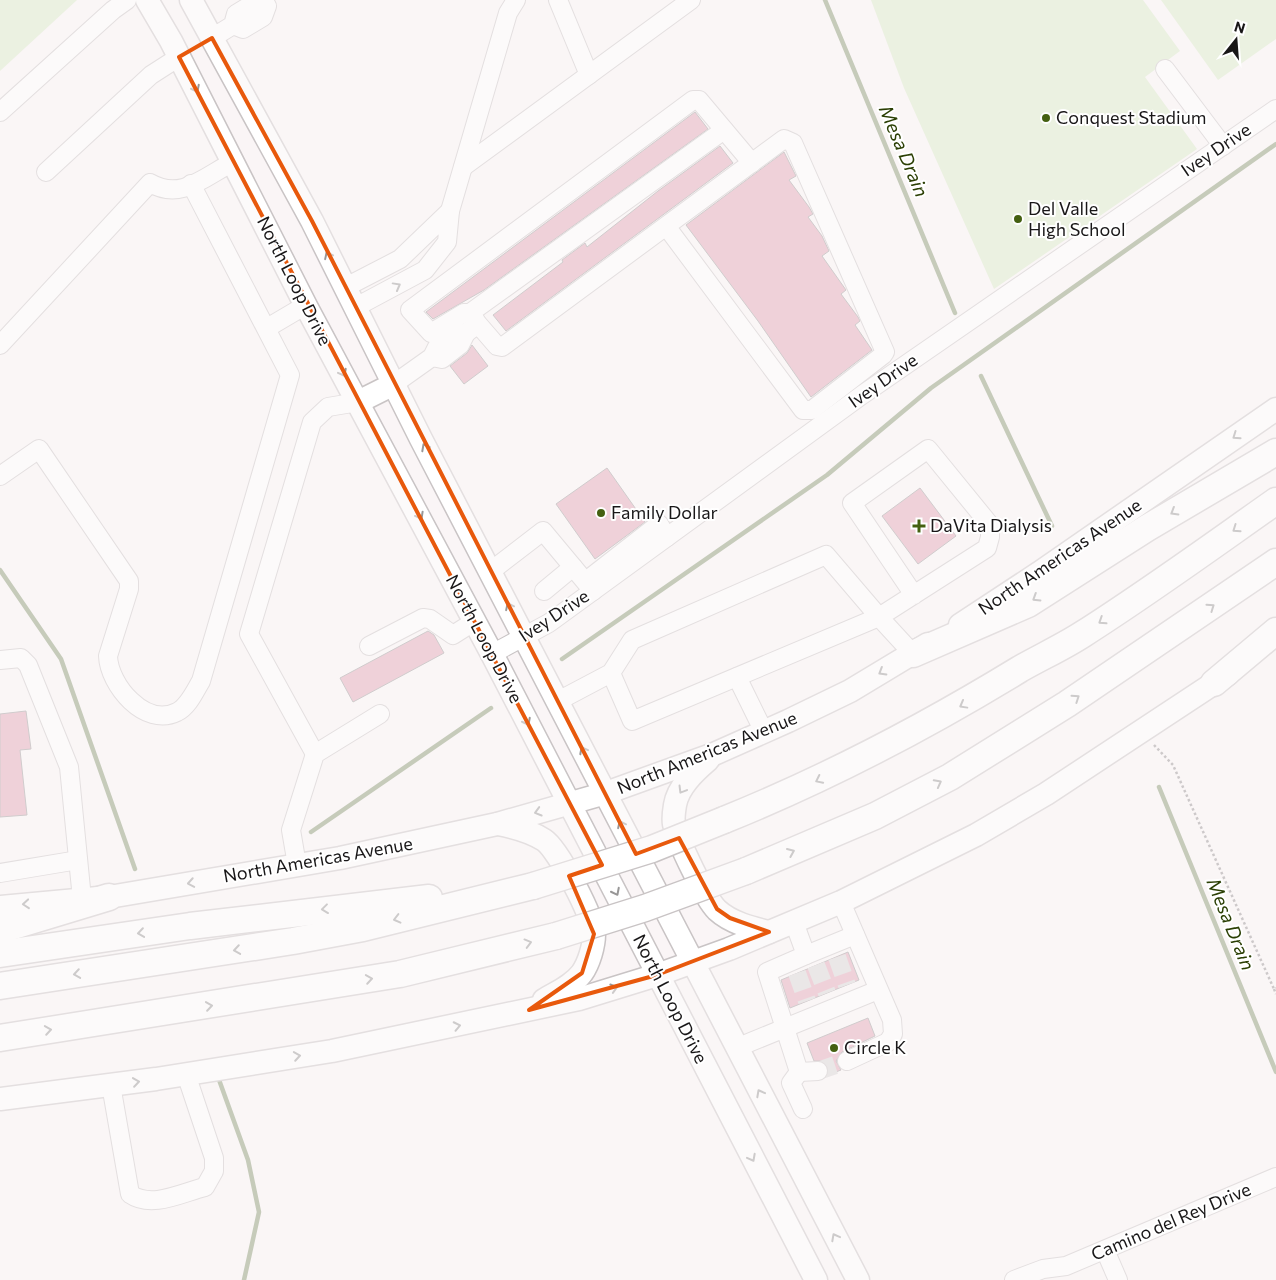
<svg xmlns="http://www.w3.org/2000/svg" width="1276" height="1280" viewBox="0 0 1276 1280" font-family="Commissioner,sans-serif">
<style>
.green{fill:#daebc8}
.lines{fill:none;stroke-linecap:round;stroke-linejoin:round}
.stream{stroke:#879772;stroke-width:4.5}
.building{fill:#e3a5b7;stroke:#9d999a}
.minor-tunnel{stroke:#d8d4d5;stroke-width:18;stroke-dasharray:18 9;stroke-linecap:butt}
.minor-casing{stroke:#c9c4c5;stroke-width:20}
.major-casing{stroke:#c9c4c5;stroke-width:25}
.highway-casing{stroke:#c9c4c5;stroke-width:29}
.path{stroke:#979394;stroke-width:2.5;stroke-dasharray:2.5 2.5;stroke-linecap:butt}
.minor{stroke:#fff;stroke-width:18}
.major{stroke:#fff;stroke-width:22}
.highway{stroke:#fff;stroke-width:26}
.highway-bridge-casing{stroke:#c9c4c5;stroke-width:29;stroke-linecap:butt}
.highway-bridge{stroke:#fff;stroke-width:26}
.oneway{stroke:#989797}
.marked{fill:none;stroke:#e8590c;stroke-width:4;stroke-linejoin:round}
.poi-dot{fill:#446011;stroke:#fff;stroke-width:2}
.labels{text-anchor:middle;stroke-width:4;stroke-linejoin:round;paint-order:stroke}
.poi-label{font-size:18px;fill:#191718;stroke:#fff;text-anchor:start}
.street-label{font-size:18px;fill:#191718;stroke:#fff}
.water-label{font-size:19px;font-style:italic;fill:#2b3f04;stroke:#fff}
</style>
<rect width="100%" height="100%" fill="#faf5f6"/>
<g class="green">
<polygon points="0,0 77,0 0,71"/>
<polygon points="871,0 1143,0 1180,51 1145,77 1197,149 994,289 904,88"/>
<polygon points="1161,0 1276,0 1276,39 1218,80"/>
</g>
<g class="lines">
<g class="stream">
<polyline points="825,0 955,313"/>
<polyline points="981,376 1052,526"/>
<polyline points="0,570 61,659 135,869"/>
<polyline points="562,659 827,475 931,388 1276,144"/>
<polyline points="1159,787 1276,1072"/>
<polyline points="311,832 491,708"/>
<polyline points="218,1077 248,1160 259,1212 244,1280"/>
</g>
</g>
<g class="building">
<polygon points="695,112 708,129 484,290 433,319 426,312"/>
<polygon points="720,146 733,163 506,331 493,315 563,262 562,260 585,243 587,247 658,191"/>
<polygon points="784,152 796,176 789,180 809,207 813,214 808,217 822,236 829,251 822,256 846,290 841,294 858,317 860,321 855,325 872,350 811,397 758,321 686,225"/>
<polygon points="472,345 488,366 464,384 450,366 467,353"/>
<polygon points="607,468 645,522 595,559 556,504"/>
<polygon points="920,488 956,536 918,564 882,516"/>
<polygon points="428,631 434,635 444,653 353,702 340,678"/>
<polygon points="26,711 31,749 20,750 27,815 0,817 0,714"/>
<polygon points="848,952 859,980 790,1008 781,980"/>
<polygon points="868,1018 875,1036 842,1052 836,1061 841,1070 828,1075 827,1066 822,1061 814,1061 807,1043"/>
</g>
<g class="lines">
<g class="minor-tunnel">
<polyline points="837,957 847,985"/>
<polyline points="816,965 827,993"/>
<polyline points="797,973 807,1001"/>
<polyline points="818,1071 847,1061"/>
</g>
<defs>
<g id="minor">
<polyline points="558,0 589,75"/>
<polyline points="212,38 233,25 236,14 254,3 267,6 263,17 243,29 233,25"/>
<polyline points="1165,69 1223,146"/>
<polyline points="0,112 113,10 127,0"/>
<polyline points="463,167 691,0"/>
<polyline points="46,172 151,75 179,57"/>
<polyline points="450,211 508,13 516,0"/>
<polyline points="344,288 400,259 450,211 447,242 425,270 354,308"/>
<polyline points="470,313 464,313 431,333 410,310 693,100 699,100 752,163"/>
<polyline points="476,321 470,313 724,130"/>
<polyline points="267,328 306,305"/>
<polyline points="466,333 478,324 497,346 502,347 784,139 793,143 885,352 883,355 812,410 803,410 666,226"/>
<path d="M0,345L150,183C181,201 204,177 233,162"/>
<polyline points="394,384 432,357 437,347 454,335 466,333 460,345 442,359 432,357"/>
<path d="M0,476L39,449L129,581V589L108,656C109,685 145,728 177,712C188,707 195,691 201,681L290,375L191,184"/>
<polyline points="491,571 543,531 593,591"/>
<polyline points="586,581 659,524 667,537"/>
<polyline points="544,591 573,567"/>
<polyline points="369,646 423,618 430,619 453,635 475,621"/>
<polyline points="492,654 549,623 862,395 1276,109"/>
<polyline points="913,654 879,617 987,548 990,537 990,525 928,449 852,503 914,595"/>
<polyline points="0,660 21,658 28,665 69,767 82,899"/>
<polyline points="737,677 764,732"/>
<polyline points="558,701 611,673 632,721 879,617 826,555 632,640 611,673"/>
<polyline points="315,754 249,634 312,422 328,407 358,402"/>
<polyline points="297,865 291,830 315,754 380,714"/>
<polyline points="0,873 78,860"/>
<polyline points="841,902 892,1020 893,1034 888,1042 847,1061"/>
<polyline points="794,922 806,955 767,972 799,1072"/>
<polyline points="806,955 855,935"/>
<polyline points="736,1048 878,990"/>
<polyline points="799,1072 791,1083 803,1109"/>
<polyline points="799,1072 818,1071"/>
<path d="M111,1085L130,1194C152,1209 181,1193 205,1187L214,1171V1158L186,1074"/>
<polyline points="1105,1250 1118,1280"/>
<polyline points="1014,1280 1043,1269 1066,1266 1276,1177"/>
</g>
<g id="major">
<polyline points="147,0 171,41 307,308 492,654 816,1280"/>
<polyline points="191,0 312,221 421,439 858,1280"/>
<polyline points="358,402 394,384"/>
<polyline points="960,625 1039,573 1276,409"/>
<path d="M708,760C694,772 678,787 675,805C674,811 673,819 674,824C678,842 705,898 717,910C731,923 752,928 769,932"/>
<path d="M498,824C514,827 530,831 544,840C558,849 594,918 594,934C594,946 589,963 582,973C572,986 557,992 544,1000"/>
<polyline points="0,907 109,897 340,858 497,824 606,793 714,754 788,721 850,691 928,644"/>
<polyline points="0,1099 156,1079 332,1051 579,999 657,975 729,949 841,902 976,835 1046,794 1228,674"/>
</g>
<g id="highway">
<polyline points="913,654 1028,604 1147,528 1276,452"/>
<polyline points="1214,683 1276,631"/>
<path d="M724,820C828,778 925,727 1020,669C1041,657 1063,647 1083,634C1149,592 1212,546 1276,501"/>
<polyline points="746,871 875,816 950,777 1067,704 1276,562"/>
<polyline points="0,930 109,897"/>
<polyline points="0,954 190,926 429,898"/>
<polyline points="0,986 293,941 363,928 533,886"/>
<polyline points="0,1038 400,974 556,936"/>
</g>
</defs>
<use href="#minor" class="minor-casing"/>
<use href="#major" class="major-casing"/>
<use href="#highway" class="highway-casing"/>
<g class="path">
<polyline points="1154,745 1173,765 1274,989 1276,988"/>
<polyline points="1274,989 1276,994"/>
</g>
<use href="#minor" class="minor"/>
<use href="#major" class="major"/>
<use href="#highway" class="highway"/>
<defs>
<g id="highway-bridge">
<polyline points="533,886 652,849 724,820"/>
<polyline points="556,936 645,908 746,871"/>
</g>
</defs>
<use href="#highway-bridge" class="highway-bridge-casing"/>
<use href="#highway-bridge" class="highway-bridge"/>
</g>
<defs><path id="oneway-chevron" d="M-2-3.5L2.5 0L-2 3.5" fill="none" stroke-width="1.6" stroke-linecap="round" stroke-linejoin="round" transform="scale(1.25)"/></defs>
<g class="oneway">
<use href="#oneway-chevron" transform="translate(196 89) rotate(63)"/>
<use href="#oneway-chevron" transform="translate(328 255) rotate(-116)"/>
<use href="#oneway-chevron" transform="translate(397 286) rotate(-29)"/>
<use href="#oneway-chevron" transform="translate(343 373) rotate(62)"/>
<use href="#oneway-chevron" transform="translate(1236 436) rotate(145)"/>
<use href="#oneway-chevron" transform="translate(425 447) rotate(-118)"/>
<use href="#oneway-chevron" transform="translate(1174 512) rotate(149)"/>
<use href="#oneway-chevron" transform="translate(420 516) rotate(61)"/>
<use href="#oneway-chevron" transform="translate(1236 529) rotate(145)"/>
<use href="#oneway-chevron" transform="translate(1036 598) rotate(148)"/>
<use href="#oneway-chevron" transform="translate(509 606) rotate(-116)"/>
<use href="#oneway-chevron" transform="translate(1211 607) rotate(-35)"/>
<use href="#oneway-chevron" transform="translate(1102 621) rotate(147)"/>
<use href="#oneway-chevron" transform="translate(882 672) rotate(149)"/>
<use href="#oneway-chevron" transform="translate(1076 698) rotate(-34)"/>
<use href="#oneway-chevron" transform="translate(963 705) rotate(151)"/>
<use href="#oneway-chevron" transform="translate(527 722) rotate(63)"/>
<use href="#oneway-chevron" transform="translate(583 750) rotate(-118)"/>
<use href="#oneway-chevron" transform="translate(819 780) rotate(154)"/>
<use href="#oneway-chevron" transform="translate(938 783) rotate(-28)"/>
<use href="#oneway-chevron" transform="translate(682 790) rotate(121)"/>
<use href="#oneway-chevron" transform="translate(538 812) rotate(164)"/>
<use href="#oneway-chevron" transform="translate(621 824) rotate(-116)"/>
<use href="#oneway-chevron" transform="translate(791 852) rotate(-23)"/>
<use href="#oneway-chevron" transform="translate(191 883) rotate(170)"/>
<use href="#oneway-chevron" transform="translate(616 892) rotate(63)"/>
<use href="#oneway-chevron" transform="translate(26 904) rotate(175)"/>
<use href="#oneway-chevron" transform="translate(325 909) rotate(173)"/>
<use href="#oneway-chevron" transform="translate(397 919) rotate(166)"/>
<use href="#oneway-chevron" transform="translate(141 933) rotate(172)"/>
<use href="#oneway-chevron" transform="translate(528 943) rotate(-15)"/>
<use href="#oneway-chevron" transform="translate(237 950) rotate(171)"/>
<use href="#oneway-chevron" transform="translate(77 974) rotate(171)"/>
<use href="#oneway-chevron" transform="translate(369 979) rotate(-9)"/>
<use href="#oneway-chevron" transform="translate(614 988) rotate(-17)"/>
<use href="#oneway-chevron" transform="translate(209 1006) rotate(-8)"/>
<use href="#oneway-chevron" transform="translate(457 1026) rotate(-12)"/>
<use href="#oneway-chevron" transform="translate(48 1030) rotate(-9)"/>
<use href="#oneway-chevron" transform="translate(297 1056) rotate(-9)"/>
<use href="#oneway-chevron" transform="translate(136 1082) rotate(-8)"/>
<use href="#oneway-chevron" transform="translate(760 1093) rotate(-118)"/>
<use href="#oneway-chevron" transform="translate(752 1158) rotate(62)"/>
<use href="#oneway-chevron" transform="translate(835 1237) rotate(-118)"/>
</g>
<path d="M0 0H1276V1280H0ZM212,38L312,221L636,854L679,838L717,909L730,918L769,932L657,975L529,1010L582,973L594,934L569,876L602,865L179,57Z" fill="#faf5f6" fill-opacity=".55" fill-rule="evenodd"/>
<path class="marked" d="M212,38L312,221L636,854L679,838L717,909L730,918L769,932L657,975L529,1010L582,973L594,934L569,876L602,865L179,57Z"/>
<g class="poi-dot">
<circle cx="1046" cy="118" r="5"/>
<circle cx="1018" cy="219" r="5"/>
<circle cx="601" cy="513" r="5"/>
<path d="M916.5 518.5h5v5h5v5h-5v5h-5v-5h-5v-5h5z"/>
<circle cx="834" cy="1048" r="5"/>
</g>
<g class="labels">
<g class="poi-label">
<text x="1056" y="124">Conquest Stadium</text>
<text x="1028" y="215">Del Valle<tspan x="1028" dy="21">High School</tspan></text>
<text x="611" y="519">Family Dollar</text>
<text x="930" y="532">DaVita Dialysis</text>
<text x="844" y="1054">Circle K</text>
</g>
<g class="street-label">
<text transform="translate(1216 150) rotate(-34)" y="6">Ivey Drive</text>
<text transform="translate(294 281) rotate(63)" y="6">North Loop Drive</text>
<text transform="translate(883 381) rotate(-35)" y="6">Ivey Drive</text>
<text transform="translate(1060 557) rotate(-34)" y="6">North Americas Avenue</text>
<text transform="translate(554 616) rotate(-33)" y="6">Ivey Drive</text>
<text transform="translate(484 639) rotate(62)" y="6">North Loop Drive</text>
<text transform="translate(707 753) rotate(-22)" y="6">North Americas Avenue</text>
<text transform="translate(318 860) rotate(-10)" y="6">North Americas Avenue</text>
<text transform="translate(670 999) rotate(63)" y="6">North Loop Drive</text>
<text transform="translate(1171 1222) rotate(-23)" y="6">Camino del Rey Drive</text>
</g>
<g class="water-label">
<text transform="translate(904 151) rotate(67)" y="7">Mesa Drain</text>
<text transform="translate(1231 924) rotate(68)" y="7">Mesa Drain</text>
</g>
</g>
<g transform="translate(1236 40) rotate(17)" stroke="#ffffff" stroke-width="4" paint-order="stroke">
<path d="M0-4L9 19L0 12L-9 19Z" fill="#191718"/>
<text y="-8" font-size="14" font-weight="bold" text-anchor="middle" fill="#191718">N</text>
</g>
</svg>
